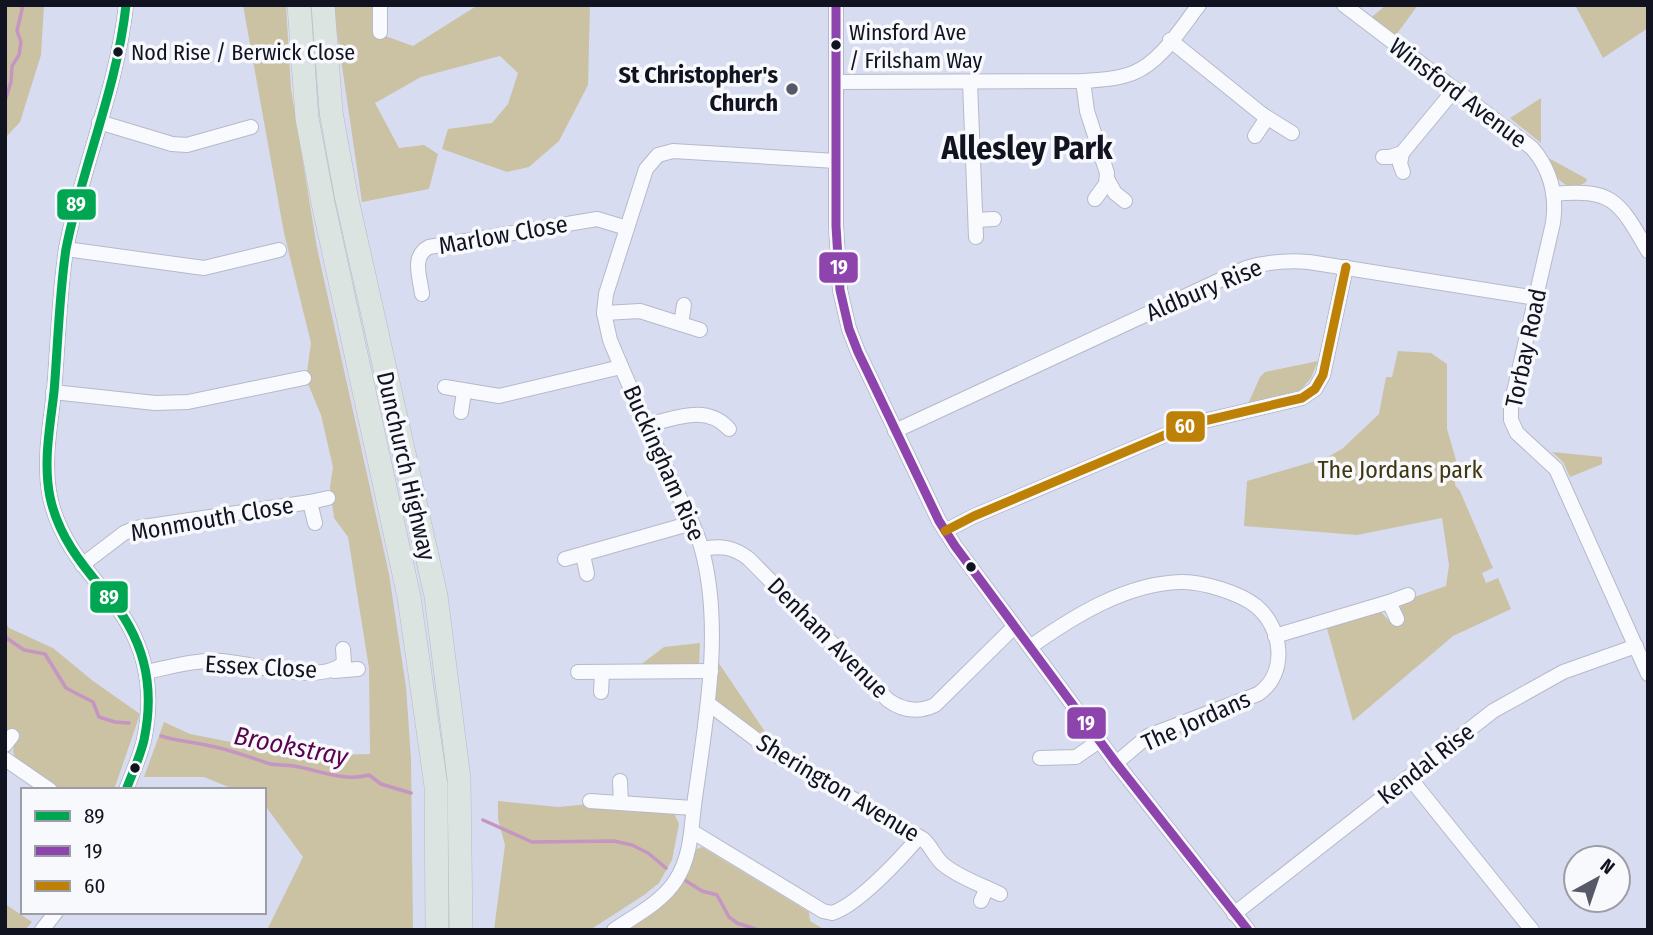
<svg xmlns="http://www.w3.org/2000/svg" width="1653" height="935" viewBox="0 0 1653 935" font-family="'Fira Sans Condensed',sans-serif">
<style>
.green{fill:#cac2a3}
.lines{fill:none;stroke-linecap:round;stroke-linejoin:round}
.stream{stroke:#c596c2;stroke-width:3.5}
.minor-casing{stroke:#b6b9c9;stroke-width:16}
.trunk-casing{stroke:#b8bac4;stroke-width:24}
.minor{stroke:#f9fafd;stroke-width:14}
.trunk{stroke:#dce4e2;stroke-width:23}
.bus-1-casing{stroke:#f8f9fd;stroke-width:14}
.bus-2-casing{stroke:#f8f9fd;stroke-width:14}
.bus-3-casing{stroke:#f8f9fd;stroke-width:14}
.bus-1{stroke:#00a651;stroke-width:9}
.bus-2{stroke:#8e44ad;stroke-width:9}
.bus-3{stroke:#be8108;stroke-width:9}
.bus-dot{fill:#111320;stroke:#f8f9fd;stroke-width:2.5}
.poi-dot{fill:#575969;stroke:#f8f9fd;stroke-width:2.5}
.labels{text-anchor:middle;stroke-width:7;stroke-linejoin:round;paint-order:stroke}
.bus-label{font-size:22px;fill:#111320;stroke:#f8f9fd;text-anchor:start}
.poi-label{font-size:24px;font-weight:bold;fill:#111320;stroke:#f8f9fd;text-anchor:end}
.street-label{font-size:24px;fill:#111320;stroke:#f8f9fd}
.park-label{font-size:24px;fill:#403610;stroke:#f8f9fd}
.water-label{font-size:26px;font-style:italic;fill:#5a024f;stroke:#f8f9fd}
.district-label{font-size:32px;font-weight:bold;fill:#111320;stroke:#f8f9fd}
.line-badge{stroke:#f8f9fd;stroke-width:2.5}
.badge-label{font-size:19px;text-anchor:middle;font-weight:bold;fill:#fff}
</style>
<rect width="100%" height="100%" fill="#d8dcf0"/>
<g class="green">
<polygon points="5,5 44,5 41,55 20,122 5,138"/>
<polygon points="243,5 286,5 291,89 317,248 389,574 406,687 411,759 413,930 267,930 303,857 264,804 264,790 236,790 204,777 144,777 164,722 190,734 302,756 370,754 369,668 348,537 334,518 330,487 333,467 321,415 306,379 311,343 284,233"/>
<polygon points="335,5 375,5 385,36 413,46 478,5 590,5 588,85 559,141 529,167 507,172 442,149 448,129 492,123 508,104 518,73 500,56 421,77 375,103 399,148 424,145 438,154 429,189 362,202 335,19"/>
<polygon points="1386,5 1418,5 1396,35 1372,17"/>
<polygon points="1575,5 1648,5 1648,28 1603,58"/>
<polygon points="1541,98 1541,97 1541,143 1510,118"/>
<path d="M1543,155L1587,179L1586,182C1564,196 1552,172 1543,155Z"/>
<polygon points="1398,351 1431,353 1447,364 1447,429 1456,460 1455,485 1460,491 1493,568 1482,573 1486,583 1498,578 1511,609 1453,636 1353,721 1326,625 1381,612 1391,623 1402,619 1400,608 1403,601 1446,586 1449,565 1442,518 1357,535 1244,526 1247,481 1326,458 1342,449 1379,414 1386,377 1392,377"/>
<polygon points="1318,361 1311,378 1300,391 1248,404 1260,377 1265,372"/>
<polygon points="1552,452 1602,457 1602,464 1570,477 1563,462"/>
<polygon points="5,622 9,628 53,648 93,681 140,714 114,790 56,790 16,759 13,752 14,745 5,736"/>
<polygon points="700,643 699,666 639,666 664,647"/>
<polygon points="714,656 778,751 718,703 715,696"/>
<polygon points="498,801 558,807 590,804 674,813 679,824 672,860 659,883 644,895 590,930 494,930 505,845 498,819"/>
<polygon points="702,847 809,912 810,921 825,930 617,930 657,904 692,851"/>
<polygon points="5,904 32,922 25,930 5,930"/>
</g>
<g class="lines">
<g class="stream">
<polyline points="5,101 11,82 12,66 19,55 21,42 17,31 23,5"/>
<polyline points="5,637 24,650 45,654 66,688 93,702 99,717 115,722 129,723"/>
<path d="M161,736C177,741 193,742 210,746C227,749 250,757 267,763C275,766 285,764 294,766C318,770 344,782 369,775L381,784L411,793"/>
<polyline points="483,820 532,842 614,841 632,845 648,853 666,868"/>
<polyline points="683,879 702,891 717,895 729,917 737,923 758,930"/>
</g>
<defs>
<g id="minor">
<polyline points="380,5 380,32"/>
<polyline points="836,5 836,226 840,290 849,329 858,352 939,521 955,546 1116,763 1248,930"/>
<path d="M1344,5L1532,148C1551,170 1557,195 1553,223L1511,405V420L1517,433L1556,469L1648,674"/>
<polyline points="1170,40 1263,115 1265,121 1255,136"/>
<polyline points="1083,81 1087,111 1107,173 1106,184 1095,199"/>
<path d="M836,82L1083,81C1100,80 1117,79 1133,73C1161,62 1181,28 1199,5"/>
<polyline points="970,82 976,237"/>
<polyline points="1263,115 1292,133"/>
<polyline points="99,122 172,144 187,145 251,127"/>
<polyline points="1402,153 1400,164 1403,172"/>
<polyline points="1383,157 1390,157 1402,153 1455,89"/>
<polyline points="1107,179 1115,193 1125,201"/>
<path d="M1553,194C1613,188 1619,201 1648,251"/>
<polyline points="976,220 994,219"/>
<polyline points="66,249 204,268 279,250"/>
<path d="M422,294C420,277 411,256 429,247L597,219L627,228"/>
<polyline points="604,313 640,311 681,324 684,305"/>
<polyline points="681,324 700,330"/>
<polyline points="445,387 499,396 621,367"/>
<polyline points="53,392 155,403 188,402 304,378"/>
<polyline points="461,412 464,392"/>
<path d="M647,425C676,418 707,404 729,429"/>
<path d="M895,431L1246,268C1267,262 1287,260 1309,262L1536,298"/>
<polyline points="310,502 328,498"/>
<polyline points="945,531 974,516 1191,424 1302,398 1315,389 1323,375 1346,267"/>
<path d="M702,549C720,545 734,547 749,559L888,700C903,711 918,713 935,705L1014,627"/>
<polyline points="583,555 587,574"/>
<polyline points="565,559 692,523"/>
<polyline points="82,565 124,533 136,528 310,502 315,523"/>
<polyline points="1389,602 1408,595"/>
<polyline points="1275,636 1389,602 1397,619"/>
<path d="M1030,647C1074,616 1125,584 1180,582C1201,581 1240,593 1256,606C1283,628 1288,674 1258,694L1148,736L1116,763"/>
<polyline points="334,671 358,669"/>
<path d="M146,672C170,667 197,659 222,661C250,663 324,686 344,662L343,649"/>
<polyline points="578,672 711,671"/>
<polyline points="601,692 602,673"/>
<path d="M709,704L778,756L923,839C932,847 935,858 944,865C960,878 982,885 1000,894"/>
<polyline points="5,745 12,736"/>
<polyline points="1040,758 1076,757 1099,741"/>
<polyline points="5,759 50,790"/>
<polyline points="1409,777 1532,930"/>
<polyline points="620,781 621,803"/>
<path d="M126,790C132,774 140,757 144,740C156,683 143,636 105,592C81,564 58,535 50,497C43,462 50,427 54,392C58,344 59,296 66,249C82,167 117,89 126,5"/>
<polyline points="590,801 693,808"/>
<path d="M693,832L823,911L832,913C858,905 901,858 919,837"/>
<polyline points="981,901 987,888"/>
<polyline points="1234,914 1493,711 1563,672 1636,646"/>
<polyline points="42,930 56,912"/>
<path d="M614,930C636,915 662,902 676,880C692,855 691,826 695,798C706,719 723,628 702,550C696,527 684,507 674,486C653,437 630,389 610,340L604,313L606,294L646,169L658,155L673,151L836,161"/>
</g>
<g id="trunk">
<polyline points="299,5 307,118 323,203 409,597 436,786 437,930"/>
<polyline points="323,5 331,112 346,195 436,596 459,779 461,930"/>
</g>
</defs>
<use href="#minor" class="minor-casing"/>
<use href="#trunk" class="trunk-casing"/>
<use href="#minor" class="minor"/>
<use href="#trunk" class="trunk"/>
<defs>
<path id="bus-1" d="M126,790C132,774 140,757 144,740C156,683 143,636 105,592C81,564 58,535 50,497C43,462 50,427 54,392C58,344 59,296 66,249C82,167 117,89 126,5"/>
<polyline id="bus-2" points="836,5 836,226 840,290 849,329 858,352 939,521 955,546 1116,763 1248,930"/>
<polyline id="bus-3" points="945,531 974,516 1191,424 1302,398 1315,389 1323,375 1346,267"/>
</defs>
<use href="#bus-1" class="bus-1-casing"/>
<use href="#bus-2" class="bus-2-casing"/>
<use href="#bus-3" class="bus-3-casing"/>
<use href="#bus-1" class="bus-1"/>
<use href="#bus-2" class="bus-2"/>
<use href="#bus-3" class="bus-3"/>
</g>
<g class="bus-dot">
<circle cx="836" cy="45" r="6"/>
<circle cx="118" cy="52" r="6"/>
<circle cx="971" cy="567" r="6"/>
<circle cx="135" cy="768" r="6"/>
</g>
<circle class="poi-dot" cx="792" cy="89" r="7"/>
<g class="labels">
<g class="bus-label">
<text x="849" y="40">Winsford Ave<tspan x="849" dy="28">/ Frilsham Way</tspan></text>
<text x="131" y="60">Nod Rise / Berwick Close</text>
</g>
<g class="poi-label">
<text x="778" y="83">St Christopher's<tspan x="778" dy="28">Church</tspan></text>
</g>
<g class="street-label">
<text transform="translate(1458 93) rotate(37)" y="8">Winsford Avenue</text>
<text transform="translate(503 235) rotate(-10)" y="8">Marlow Close</text>
<text transform="translate(1204 290) rotate(-23)" y="8">Aldbury Rise</text>
<text transform="translate(1526 348) rotate(-78)" y="8">Torbay Road</text>
<text transform="translate(664 463) rotate(66)" y="8">Buckingham Rise</text>
<text transform="translate(406 466) rotate(77)" y="8">Dunchurch Highway</text>
<text transform="translate(212 519) rotate(-10)" y="8">Monmouth Close</text>
<text transform="translate(828 638) rotate(45)" y="8">Denham Avenue</text>
<text transform="translate(261 667) rotate(3)" y="8">Essex Close</text>
<text transform="translate(1196 721) rotate(-24)" y="8">The Jordans</text>
<text transform="translate(1426 764) rotate(-38)" y="8">Kendal Rise</text>
<text transform="translate(838 788) rotate(31)" y="8">Sherington Avenue</text>
</g>
<g class="park-label">
<text x="1400" y="478">The Jordans park</text>
</g>
<g class="water-label">
<text transform="translate(291 746) rotate(11)" y="9">Brookstray</text>
</g>
<g class="district-label">
<text x="1027" y="159">Allesley Park</text>
</g>
</g>
<g class="line-badge">
<rect x="56" y="188" width="41" height="33" rx="7" fill="#00a651"/>
<rect x="818" y="251" width="41" height="33" rx="7" fill="#8e44ad"/>
<rect x="1165" y="410" width="41" height="33" rx="7" fill="#be8108"/>
<rect x="89" y="580" width="40" height="34" rx="7" fill="#00a651"/>
<rect x="1066" y="706" width="41" height="34" rx="7" fill="#8e44ad"/>
</g>
<g class="badge-label">
<text x="76" y="211">89</text>
<text x="839" y="274">19</text>
<text x="1185" y="433">60</text>
<text x="109" y="604">89</text>
<text x="1086" y="730">19</text>
</g>
<rect width="1653" height="935" fill="none" stroke="#111320" stroke-width="14"/>
<rect x="21" y="788" width="245" height="126" fill="#f8f9fd" stroke="#9c9da5" stroke-width="2"/>
<rect x="35" y="811" width="35" height="10" fill="#00a651" stroke="#9c9da5" stroke-width="2"/>
<text x="84" y="823" font-size="21" fill="#111320">89</text>
<rect x="35" y="846" width="35" height="10" fill="#8e44ad" stroke="#9c9da5" stroke-width="2"/>
<text x="84" y="858" font-size="21" fill="#111320">19</text>
<rect x="35" y="881" width="35" height="10" fill="#be8108" stroke="#9c9da5" stroke-width="2"/>
<text x="84" y="893" font-size="21" fill="#111320">60</text>
<g transform="translate(1597 879) rotate(40)"><circle r="33" fill="#f8f9fd" stroke="#9c9da5" stroke-width="2"/>
<path d="M0-5L12 26L0 18L-12 26Z" fill="#575969"/>
<text y="-10" font-size="19" font-weight="bold" text-anchor="middle" fill="#111320">N</text>
</g>
</svg>
